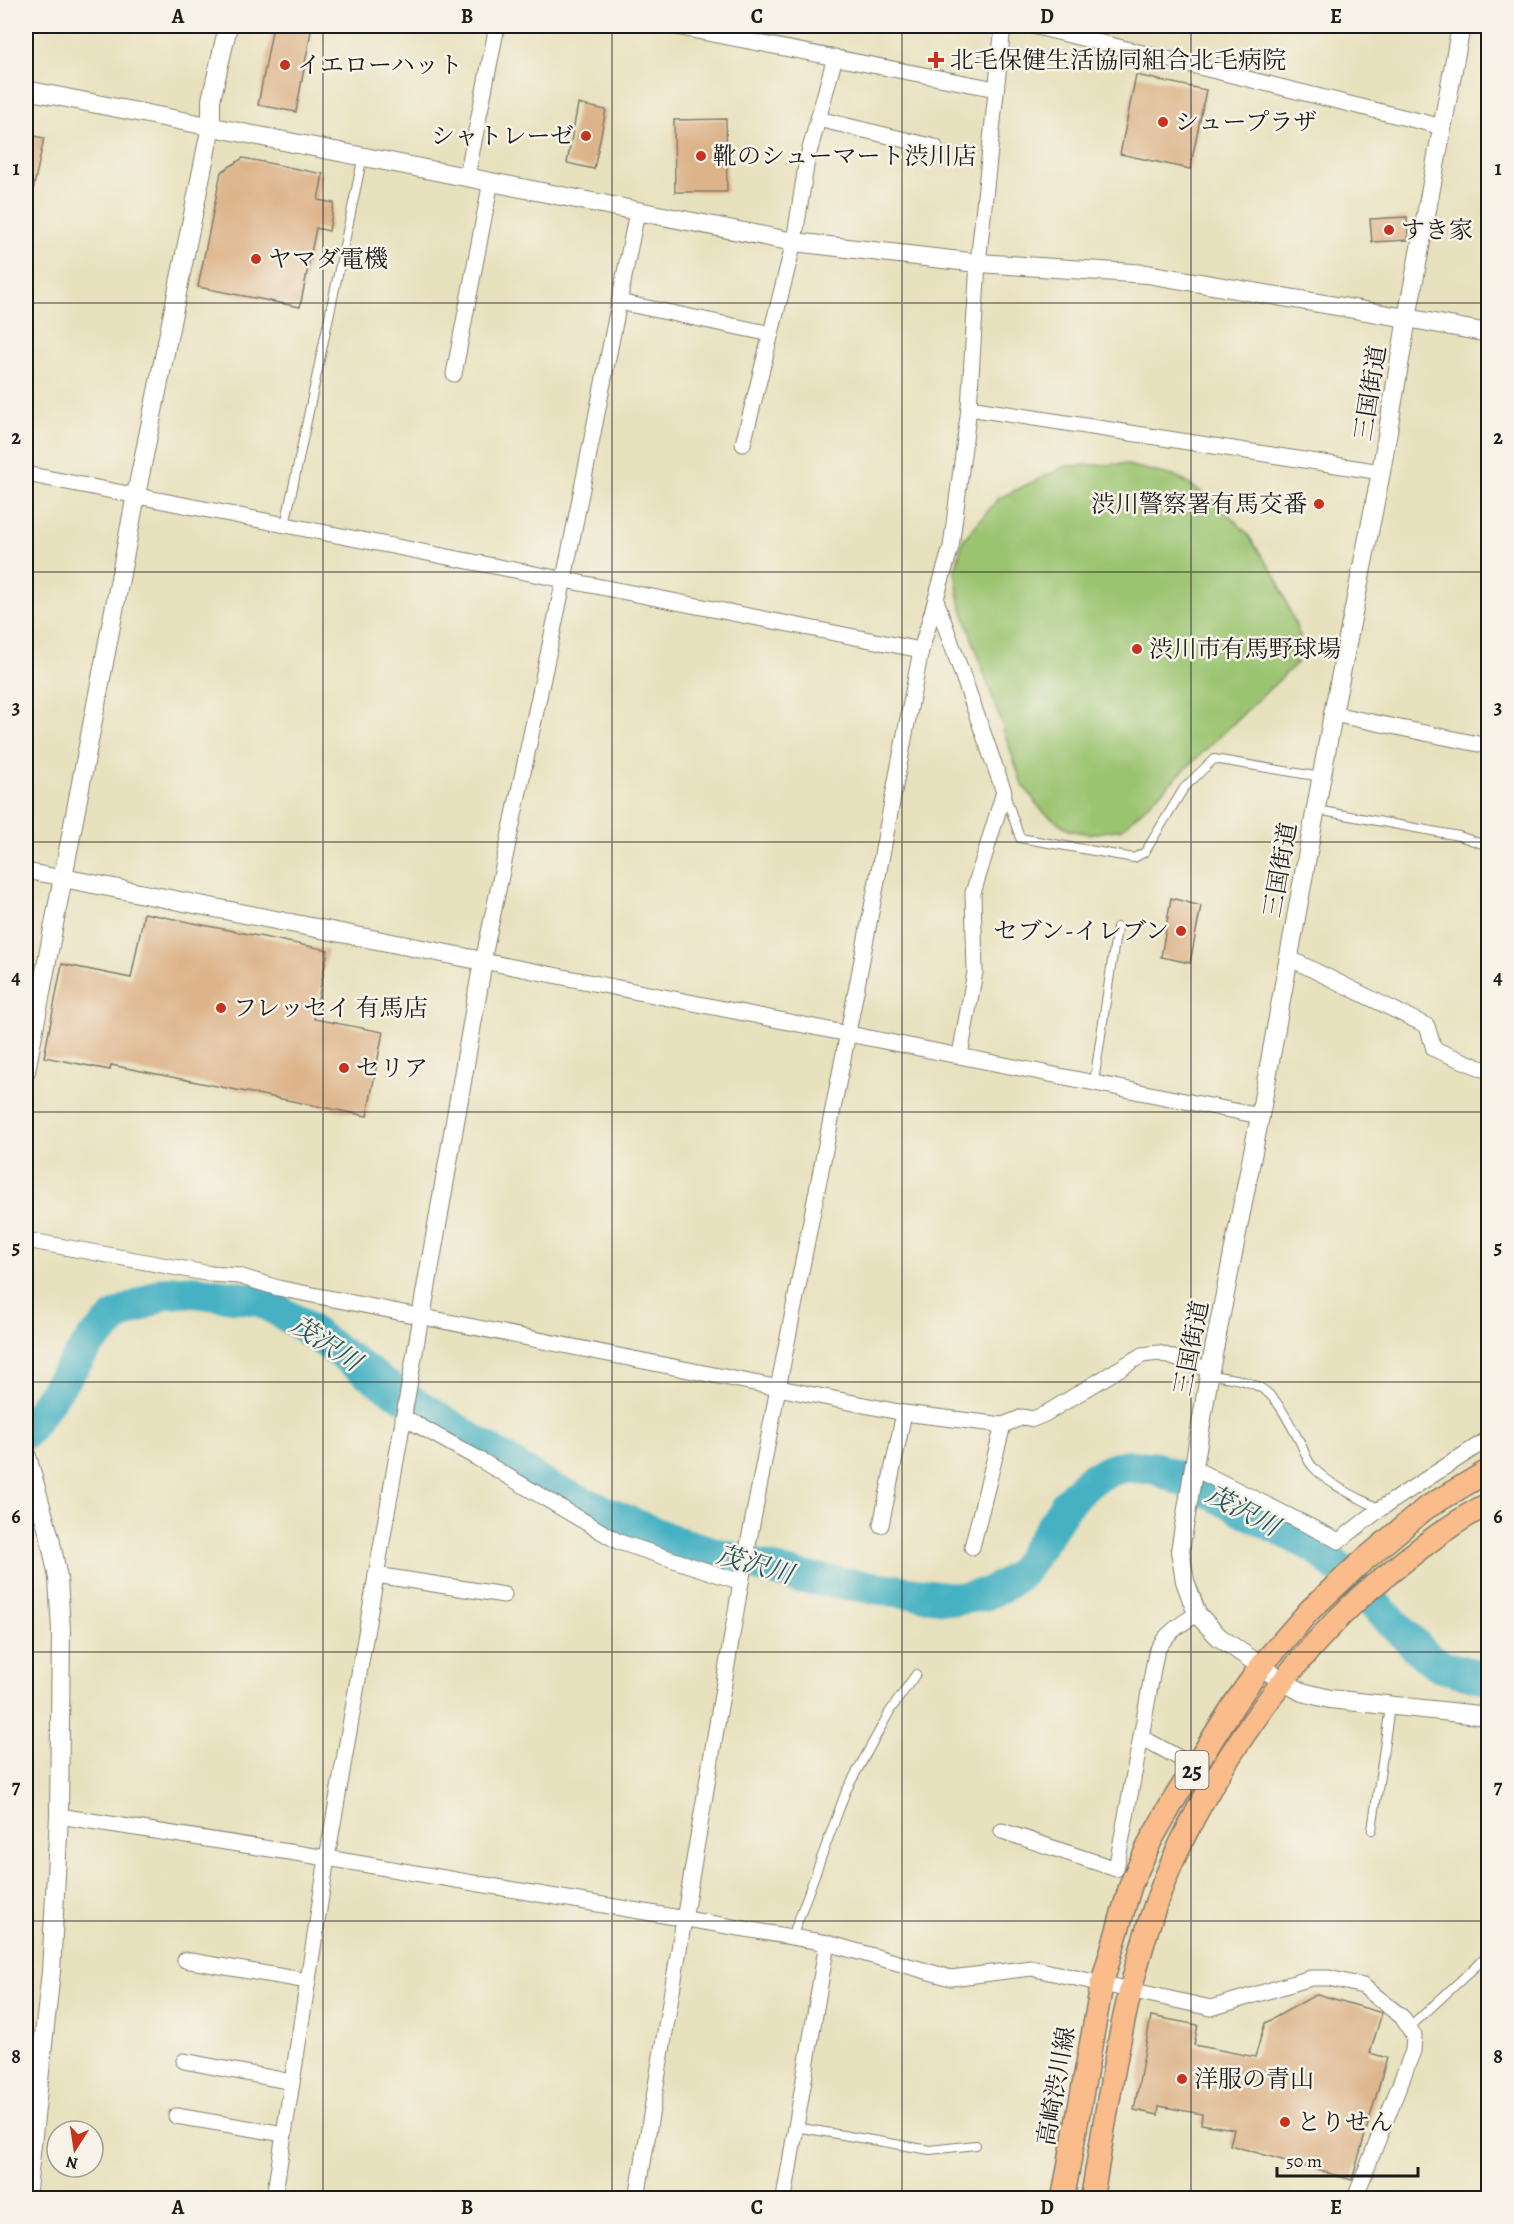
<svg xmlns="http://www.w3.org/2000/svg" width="1514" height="2224" viewBox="0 0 1514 2224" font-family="Alegreya,'Noto Serif JP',serif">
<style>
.green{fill:#9bc471;stroke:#5c7046;stroke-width:1.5}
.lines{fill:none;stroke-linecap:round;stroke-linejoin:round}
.river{stroke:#45b1c2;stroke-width:33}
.building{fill:#ddb48a}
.service-casing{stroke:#827e6d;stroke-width:10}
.minor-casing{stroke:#827e6d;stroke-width:17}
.tertiary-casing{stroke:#827e6d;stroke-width:20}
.primary-casing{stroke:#827e6d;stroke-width:25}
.service{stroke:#fff;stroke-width:8}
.minor{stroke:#fff;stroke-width:15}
.tertiary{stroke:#fff;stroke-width:18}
.primary{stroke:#f9bc8a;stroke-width:22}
.rail{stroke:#1c1c1c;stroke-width:4.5;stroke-dasharray:9 4.5;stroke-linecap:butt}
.grid{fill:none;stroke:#1c1c1c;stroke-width:1.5;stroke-opacity:0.55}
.poi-dot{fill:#c8321e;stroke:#f7f3e8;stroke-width:2}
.labels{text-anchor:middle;stroke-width:5;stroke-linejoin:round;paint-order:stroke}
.shield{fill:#f7f3e8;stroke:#5e5c59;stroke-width:1.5}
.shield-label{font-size:22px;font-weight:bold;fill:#1c1c1c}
.poi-label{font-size:24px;fill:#1c1c1c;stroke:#f7f3e8;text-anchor:start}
.street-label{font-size:24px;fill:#1c1c1c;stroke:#f7f3e8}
.water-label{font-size:26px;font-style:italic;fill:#2c585e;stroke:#f7f3e8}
.neatline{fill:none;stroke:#1c1c1c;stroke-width:2}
.grid-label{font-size:20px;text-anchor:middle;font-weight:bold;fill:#1c1c1c}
</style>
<rect width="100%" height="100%" fill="#f7f3e8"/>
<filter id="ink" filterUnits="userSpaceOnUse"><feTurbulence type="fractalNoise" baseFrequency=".0167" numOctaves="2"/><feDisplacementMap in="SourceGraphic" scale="12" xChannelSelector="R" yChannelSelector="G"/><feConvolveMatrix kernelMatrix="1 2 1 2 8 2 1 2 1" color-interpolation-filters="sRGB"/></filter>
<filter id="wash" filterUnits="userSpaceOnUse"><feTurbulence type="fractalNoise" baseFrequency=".008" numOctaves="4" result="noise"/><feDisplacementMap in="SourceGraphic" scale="24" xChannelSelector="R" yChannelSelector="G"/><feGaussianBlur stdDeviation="1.35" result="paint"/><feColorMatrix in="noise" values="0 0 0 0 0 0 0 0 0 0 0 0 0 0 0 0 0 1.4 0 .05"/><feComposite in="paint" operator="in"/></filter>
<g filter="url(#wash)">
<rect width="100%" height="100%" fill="#e8e1be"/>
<polygon class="green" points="1123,464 1178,477 1215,501 1246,532 1277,578 1300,636 1298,662 1122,829 1089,834 1069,830 1042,811 1022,784 960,603 955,571 963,540 999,498 1066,466"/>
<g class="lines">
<polyline class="river" points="26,1432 90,1342 116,1317 164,1293 188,1291 260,1300 299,1323 384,1384 551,1489 673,1541 798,1577 956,1599 986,1594 1006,1584 1022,1572 1067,1503 1091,1479 1111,1470 1125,1466 1155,1468 1201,1488 1316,1548 1327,1557 1427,1657 1443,1667 1488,1678"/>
</g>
<g id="blocks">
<g class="building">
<polygon points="273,26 312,26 296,112 258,105"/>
<polygon points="1136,75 1206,90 1190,169 1120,154"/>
<polygon points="578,104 606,110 594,169 567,163"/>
<polygon points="726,119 727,192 675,192 674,120"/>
<polygon points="26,134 44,138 32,195 26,195"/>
<polygon points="243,158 323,174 318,200 334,203 329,231 316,228 300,307 198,287 221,172"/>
<polygon points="1407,217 1408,240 1372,242 1370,219"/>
<polygon points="1171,898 1201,906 1190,963 1161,957"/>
<polygon points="144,913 328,950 314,1019 383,1032 367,1116 111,1065 110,1070 44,1057 62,964 131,978"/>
<polygon points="1317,1994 1382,2013 1370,2053 1387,2058 1352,2180 1230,2145 1234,2129 1201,2124 1202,2114 1159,2106 1158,2115 1134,2110 1151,2016 1198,2025 1194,2045 1255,2057 1265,2023"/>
</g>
</g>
</g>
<g filter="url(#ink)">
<use href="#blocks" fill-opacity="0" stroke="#827e6d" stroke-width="1.5"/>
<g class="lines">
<defs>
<g id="service">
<polyline points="285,525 363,156"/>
<polyline points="1005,794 1020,838 1134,858 1145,852 1184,788 1214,759 1321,777"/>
<polyline points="1317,810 1459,836 1488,846"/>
<polyline points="1094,1082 1117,927"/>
<path d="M1210,1375C1269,1382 1273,1392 1300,1442C1304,1450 1307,1461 1313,1467C1330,1486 1358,1497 1380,1509"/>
<polyline points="1372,1830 1390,1707"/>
<polyline points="792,1937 846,1791 890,1711 916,1674"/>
<polyline points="1409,2028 1488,1955"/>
<polyline points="796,2127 930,2150 976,2145"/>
</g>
<g id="minor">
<polyline points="671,26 996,89"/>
<polyline points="1033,26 1443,127"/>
<polyline points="818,119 935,147"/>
<polyline points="467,176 497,26"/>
<polyline points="637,212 564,579 483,961 1260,1116"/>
<polyline points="619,302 771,334"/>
<polyline points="454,374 491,181"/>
<polyline points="969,408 1381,472"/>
<polyline points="743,444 794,242 807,160 835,57"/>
<polyline points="26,474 921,650"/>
<polyline points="936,600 1004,792 973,893 975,972 960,1055"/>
<polyline points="1333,714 1488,746"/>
<polyline points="26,871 63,878"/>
<polyline points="1289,958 1427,1026 1434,1049 1488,1071"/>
<polyline points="26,1240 211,1274 239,1276 278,1288 904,1413 1003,1425 1023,1417 1033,1419 1045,1414 1142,1355 1159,1353 1210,1370"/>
<polyline points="403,1417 477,1458 619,1542 741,1582"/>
<polyline points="1193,1468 1339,1541 1380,1509 1488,1439"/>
<polyline points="881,1525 904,1413"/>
<polyline points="972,1547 1003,1425"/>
<polyline points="376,1575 504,1595"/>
<path d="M1194,1766L1141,1737L1156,1653C1164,1634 1181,1624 1197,1614"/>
<polyline points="59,1816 327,1858 827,1943 951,1978 1031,1968 1211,2008 1311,1978 1329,1978 1363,1986 1402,2017 1414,2036 1413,2051 1355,2198"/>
<polyline points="1002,1831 1116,1869 1141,1737"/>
<polyline points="185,1960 308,1981"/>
<polyline points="184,2061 292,2082"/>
<polyline points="176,2116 284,2134"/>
<polyline points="274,2198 327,1858 421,1317"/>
<polyline points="637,2198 741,1582 778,1388 848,1033 921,650 951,547 969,408 978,263 1003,26"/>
<polyline points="784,2198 827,1943"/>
</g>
<g id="tertiary">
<polyline points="1461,26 1407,318 1381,472 1333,714 1260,1116 1210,1370 1180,1551 1185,1581 1197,1614 1219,1637 1284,1682 1302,1692 1330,1699 1488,1716"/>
<polyline points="26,90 794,242 978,263 1147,274 1407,318 1488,333"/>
<polyline points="63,878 483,961 421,1317"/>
<polyline points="26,1071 136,495 211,126 211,100 228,26"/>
<polyline points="26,1453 50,1538 58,1578 61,1631 59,1816 51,1972 26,2198"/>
</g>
<g id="primary">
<polyline points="1063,2198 1102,1983 1131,1884 1151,1840 1175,1798 1235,1703 1261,1666 1310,1610 1357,1566 1426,1508 1488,1471"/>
<path d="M1092,2198C1109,2098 1122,2000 1156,1903C1193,1798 1274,1679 1354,1603C1368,1589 1384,1578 1399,1565C1428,1542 1455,1521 1488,1504"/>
</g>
</defs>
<use href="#service" class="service-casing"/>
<use href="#minor" class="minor-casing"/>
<use href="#tertiary" class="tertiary-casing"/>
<use href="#primary" class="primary-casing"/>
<use href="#service" class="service"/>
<use href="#minor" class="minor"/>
<use href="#tertiary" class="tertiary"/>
<use href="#primary" class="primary"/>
<polyline class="rail" points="26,1791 26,1813"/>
</g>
</g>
<path class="grid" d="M323,26V2198M612,26V2198M902,26V2198M1191,26V2198M26,303H1488M26,572H1488M26,842H1488M26,1112H1488M26,1382H1488M26,1652H1488M26,1921H1488"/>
<g class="poi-dot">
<path d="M933 51h6v6h6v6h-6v6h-6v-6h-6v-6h6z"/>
<circle cx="285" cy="65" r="6"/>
<circle cx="1163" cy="122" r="6"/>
<circle cx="586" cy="136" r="6"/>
<circle cx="701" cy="156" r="6"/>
<circle cx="1389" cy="230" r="6"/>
<circle cx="256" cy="259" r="6"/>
<circle cx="1319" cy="504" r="6"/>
<circle cx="1137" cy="649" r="6"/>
<circle cx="1181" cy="931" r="6"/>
<circle cx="221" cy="1008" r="6"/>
<circle cx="344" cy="1068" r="6"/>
<circle cx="1182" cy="2079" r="6"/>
<circle cx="1285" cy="2122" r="6"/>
</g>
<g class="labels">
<rect class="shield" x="1175.5" y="1751" width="33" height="38" rx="4.5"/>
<g class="shield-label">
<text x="1192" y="1778">25</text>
</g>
<g class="poi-label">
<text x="950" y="68">北毛保健生活協同組合北毛病院</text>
<text x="297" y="73">イエローハット</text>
<text x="1175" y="130">シュープラザ</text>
<text x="574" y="144" text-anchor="end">シャトレーゼ</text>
<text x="713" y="164">靴のシューマート渋川店</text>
<text x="1401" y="238">すき家</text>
<text x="268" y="267">ヤマダ電機</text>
<text x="1307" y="512" text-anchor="end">渋川警察署有馬交番</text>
<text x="1149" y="657">渋川市有馬野球場</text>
<text x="1169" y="939" text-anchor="end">セブン-イレブン</text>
<text x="233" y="1016">フレッセイ 有馬店</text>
<text x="356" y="1076">セリア</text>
<text x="1194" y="2087">洋服の青山</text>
<text x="1297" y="2130">とりせん</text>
</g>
<g class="street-label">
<text transform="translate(1370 393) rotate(-81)" y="8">三国街道</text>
<text transform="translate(1280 870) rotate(-80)" y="8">三国街道</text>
<text transform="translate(1191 1348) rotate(-79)" y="8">三国街道</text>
<text transform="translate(1056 2086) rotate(-80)" y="8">高崎渋川線</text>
</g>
<g class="water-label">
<text transform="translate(326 1343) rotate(33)" y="9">茂沢川</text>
<text transform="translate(1243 1510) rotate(28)" y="9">茂沢川</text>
<text transform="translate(755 1564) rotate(16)" y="9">茂沢川</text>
</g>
</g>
<rect width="1514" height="2224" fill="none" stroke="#f7f3e8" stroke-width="66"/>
<g transform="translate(75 2149) rotate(192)"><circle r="28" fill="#f7f3e8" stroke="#9f9d96" stroke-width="1.5"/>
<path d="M0-4.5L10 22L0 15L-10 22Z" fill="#c8321e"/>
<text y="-9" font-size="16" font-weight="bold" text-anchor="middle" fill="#1c1c1c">N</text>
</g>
<path d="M1277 2167v9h141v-9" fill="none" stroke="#1c1c1c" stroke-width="3"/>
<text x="1286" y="2167" font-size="18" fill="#1c1c1c" stroke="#f7f3e8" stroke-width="4.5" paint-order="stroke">50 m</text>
<rect x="33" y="33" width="1448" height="2158" class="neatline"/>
<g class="grid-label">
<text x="178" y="23">A</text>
<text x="467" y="23">B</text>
<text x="757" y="23">C</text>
<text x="1047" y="23">D</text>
<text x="1336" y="23">E</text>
<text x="16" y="175">1</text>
<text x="1498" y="175">1</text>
<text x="16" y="444">2</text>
<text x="1498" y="444">2</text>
<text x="16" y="714">3</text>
<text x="1498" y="714">3</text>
<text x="16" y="984">4</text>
<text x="1498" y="984">4</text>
<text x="16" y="1254">5</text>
<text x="1498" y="1254">5</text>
<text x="16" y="1523">6</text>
<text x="1498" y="1523">6</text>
<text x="16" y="1793">7</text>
<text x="1498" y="1793">7</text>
<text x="16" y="2063">8</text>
<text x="1498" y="2063">8</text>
<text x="178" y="2214">A</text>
<text x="467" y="2214">B</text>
<text x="757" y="2214">C</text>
<text x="1047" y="2214">D</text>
<text x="1336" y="2214">E</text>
</g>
</svg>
